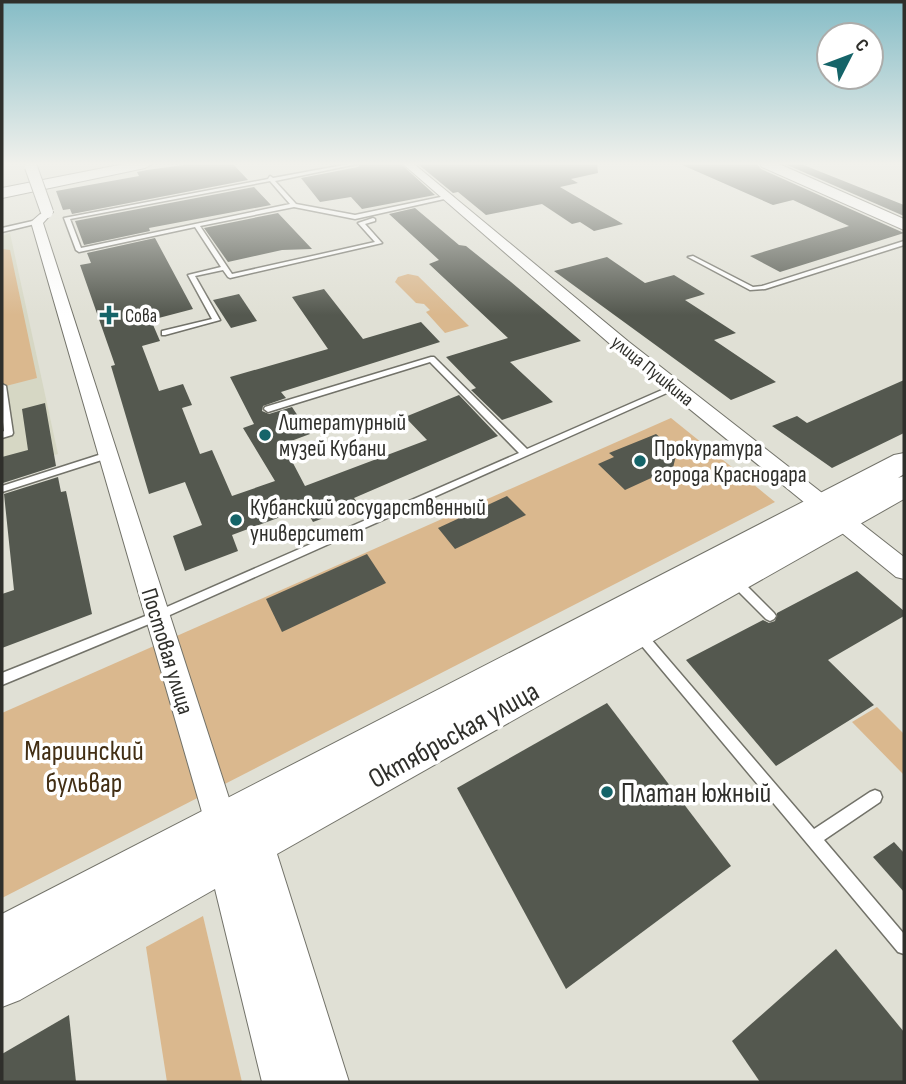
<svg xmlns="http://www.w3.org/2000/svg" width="906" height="1084" viewBox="0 0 906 1084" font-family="'Sofia Sans Condensed',sans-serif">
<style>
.built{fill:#d6d7c4}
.green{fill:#dab88e}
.building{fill:#54584f}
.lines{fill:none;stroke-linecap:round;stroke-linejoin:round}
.lane-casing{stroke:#727269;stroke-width:3}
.street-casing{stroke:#727269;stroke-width:2}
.secondary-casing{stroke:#727269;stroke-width:2}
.lane{fill:#fff;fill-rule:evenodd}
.street{fill:#fff;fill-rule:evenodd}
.secondary{fill:#fff;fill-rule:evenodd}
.street-bridge-casing{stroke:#727269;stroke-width:14;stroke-linecap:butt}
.street-bridge{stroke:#fff;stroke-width:12}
.poi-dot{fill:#156469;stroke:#fff;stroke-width:2.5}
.labels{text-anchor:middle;stroke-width:7;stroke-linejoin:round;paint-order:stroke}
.far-poi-label{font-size:19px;fill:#2f2f2b;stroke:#fff;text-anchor:start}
.far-street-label{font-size:19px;fill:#2f2f2b;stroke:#fff}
.poi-label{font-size:23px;fill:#2f2f2b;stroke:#fff;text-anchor:start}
.street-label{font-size:23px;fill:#2f2f2b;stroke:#fff}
.near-street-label{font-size:28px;fill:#2f2f2b;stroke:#fff}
.near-park-label{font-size:28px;fill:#432f15;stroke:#fff}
.near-poi-label{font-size:28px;fill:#2f2f2b;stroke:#fff;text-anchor:start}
</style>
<rect width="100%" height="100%" fill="#e0e0d5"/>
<polygon class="built" points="10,233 58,454 2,471 2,236"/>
<g class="green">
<polygon points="2,249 10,250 37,378 2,387"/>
<polygon points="408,274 418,276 469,326 445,333 426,312 430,310 424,304 416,303 395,282 398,277"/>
<polygon points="671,418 775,502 2,898 2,713"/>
<polygon points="877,707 904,734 904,775 852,722"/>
<polygon points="203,916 242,1082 167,1082 146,947"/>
</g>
<g class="building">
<polygon points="191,164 233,164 248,180 72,214 70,209 63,210 56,191 139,176 137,172 147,170"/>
<polygon points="360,164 401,164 435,195 362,209 351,197 320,202 301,178 358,167"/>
<polygon points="418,164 597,164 598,173 571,179 578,183 560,187 623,224 594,231 580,222 572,224 542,204 486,215 458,192 453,193"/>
<polygon points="680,164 757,164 761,169 904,233 780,272 750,256 849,226 793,200 773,205"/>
<polygon points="785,164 801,164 904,205 904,216"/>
<polygon points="254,187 271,205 149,228 150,231 84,245 75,221"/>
<polygon points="415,208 459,245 466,246 511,282 581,341 510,362 553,402 502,420 471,390 476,388 446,357 508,338 429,264 439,260 389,214"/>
<polygon points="278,213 312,249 282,250 228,262 204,228"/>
<polygon points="155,238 193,309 151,320 160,341 142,346 159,391 183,384 192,405 182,408 200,454 212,450 232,496 275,481 243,428 254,424 230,377 328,349 292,297 324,289 363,339 421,322 440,342 281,392 286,398 263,406 262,411 269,414 292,407 310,434 283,444 305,486 427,440 405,417 459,395 498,436 354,498 359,505 313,522 305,508 232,535 238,551 185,571 173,536 202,525 185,482 149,494 111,366 115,365 80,265 91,263 87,253"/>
<polygon points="607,257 645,283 674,275 705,294 685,300 736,333 714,340 776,382 731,400 554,271"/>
<polygon points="239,294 257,321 231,328 213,300"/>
<polygon points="904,380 904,433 832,468 772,426 797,416 807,423"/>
<polygon points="45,403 56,466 3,483 2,457 28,450 22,409"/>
<polygon points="656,434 677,451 673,468 625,490 598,464 614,457 609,453"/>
<polygon points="58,477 61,492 66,491 92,614 2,648 2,594 14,590 4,494"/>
<polygon points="507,496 526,515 455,549 438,528"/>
<polygon points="367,554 386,583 282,632 266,599"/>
<polygon points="857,571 904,611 904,616 828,660 874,705 776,766 686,660 763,620 769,623 775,621 777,613"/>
<polygon points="607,703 731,866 566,989 457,788"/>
<polygon points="894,842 904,853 904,892 873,857"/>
<polygon points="836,949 904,1032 904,1082 760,1082 732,1041"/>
<polygon points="69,1015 76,1082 2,1082 2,1054"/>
</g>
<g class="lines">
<defs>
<g id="lane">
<path d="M349,164H357L275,181L296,204L355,215L450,195L453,197L355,219L294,207L200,226L232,274L375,242L358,223L373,218L375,219V221L365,224L382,243L230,278L228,277L223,270L195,276L220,320L165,335H162V331L212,319L188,275L221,267L195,227L79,252L76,250L64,218L268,179L270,176L273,178ZM270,181L290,204L81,248L70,219Z"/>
<polygon points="37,220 40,222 39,223 2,232 2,228"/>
<polygon points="904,241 904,245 765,289 750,290 688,257 693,256 753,287 762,286"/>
<polygon points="431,357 434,357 527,449 671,386 674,386 678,388 161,619 2,685 2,673 153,613 519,453 430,362 271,411 268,412 264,409 265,407"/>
<polygon points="2,384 6,386 13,433 12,435 2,438 2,432 4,431 2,413"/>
<polygon points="108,452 111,453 113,455 111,457 2,492 2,486"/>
<polygon points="735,577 739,578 774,613 776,616 774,619 770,621 766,619 731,584 729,581 731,578"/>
<polygon points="640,630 644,631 814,829 870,792 875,790 880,792 882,797 880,802 824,840 904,934 904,954 898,952 636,639 634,635 636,631"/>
</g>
<g id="street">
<polygon points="403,164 414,164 629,342 904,557 904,579 896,577 617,350"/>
<polygon points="47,208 53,212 43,223 238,826 233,837 222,842 211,837 206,826 31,222"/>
</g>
<g id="secondary">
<polygon points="124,164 152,164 145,168 2,198 2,188"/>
<polygon points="760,164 779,164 904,219 904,230 762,167"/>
<polygon points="904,453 904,474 898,478 904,476 904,499 277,854 349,1082 262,1082 215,889 20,1000 2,1007 2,914 894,455"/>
</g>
</defs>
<use href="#lane" class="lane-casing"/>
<use href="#street" class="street-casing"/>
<use href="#secondary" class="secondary-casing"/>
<use href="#lane" class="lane"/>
<use href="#street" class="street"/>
<use href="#secondary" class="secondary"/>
<defs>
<polyline id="street-bridge" points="31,167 47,212"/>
</defs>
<use href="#street-bridge" class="street-bridge-casing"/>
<use href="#street-bridge" class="street-bridge"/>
</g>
<linearGradient id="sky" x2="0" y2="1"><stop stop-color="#85bcc6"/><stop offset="0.52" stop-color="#f1f1ec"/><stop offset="1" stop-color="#f1f1ec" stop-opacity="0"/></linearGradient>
<rect width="906" height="315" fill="url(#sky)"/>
<g class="poi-dot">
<path d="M105.5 304.5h7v7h7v7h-7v7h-7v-7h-7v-7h7z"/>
<circle cx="265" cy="435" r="7"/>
<circle cx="640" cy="461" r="7"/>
<circle cx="236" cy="520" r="7"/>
<circle cx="607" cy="792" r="7"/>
</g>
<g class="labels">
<g class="far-poi-label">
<text x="125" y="322">Сова</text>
</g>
<g class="far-street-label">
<text transform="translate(653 370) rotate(39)" y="7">улица Пушкина</text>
</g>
<g class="poi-label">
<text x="279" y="430">Литературный<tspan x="279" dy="26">музей Кубани</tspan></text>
<text x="654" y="456">Прокуратура<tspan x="654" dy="26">города Краснодара</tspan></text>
<text x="250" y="515">Кубанский государственный<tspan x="250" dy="26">университет</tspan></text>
</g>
<g class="street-label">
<text transform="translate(168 651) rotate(73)" y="8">Постовая улица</text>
</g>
<g class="near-street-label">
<text transform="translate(453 734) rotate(-29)" y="10">Октябрьская улица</text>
</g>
<g class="near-park-label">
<text x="84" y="760">Мариинский<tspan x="84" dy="32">бульвар</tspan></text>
</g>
<g class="near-poi-label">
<text x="621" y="802">Платан южный</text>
</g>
</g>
<rect width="906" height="1084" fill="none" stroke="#2f2f2b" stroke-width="7"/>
<g transform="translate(850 56) rotate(48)"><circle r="33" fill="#ffffff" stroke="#acacaa" stroke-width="2"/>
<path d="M0-5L12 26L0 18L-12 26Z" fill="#156469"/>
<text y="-10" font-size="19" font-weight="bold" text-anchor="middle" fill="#2f2f2b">С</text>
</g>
</svg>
